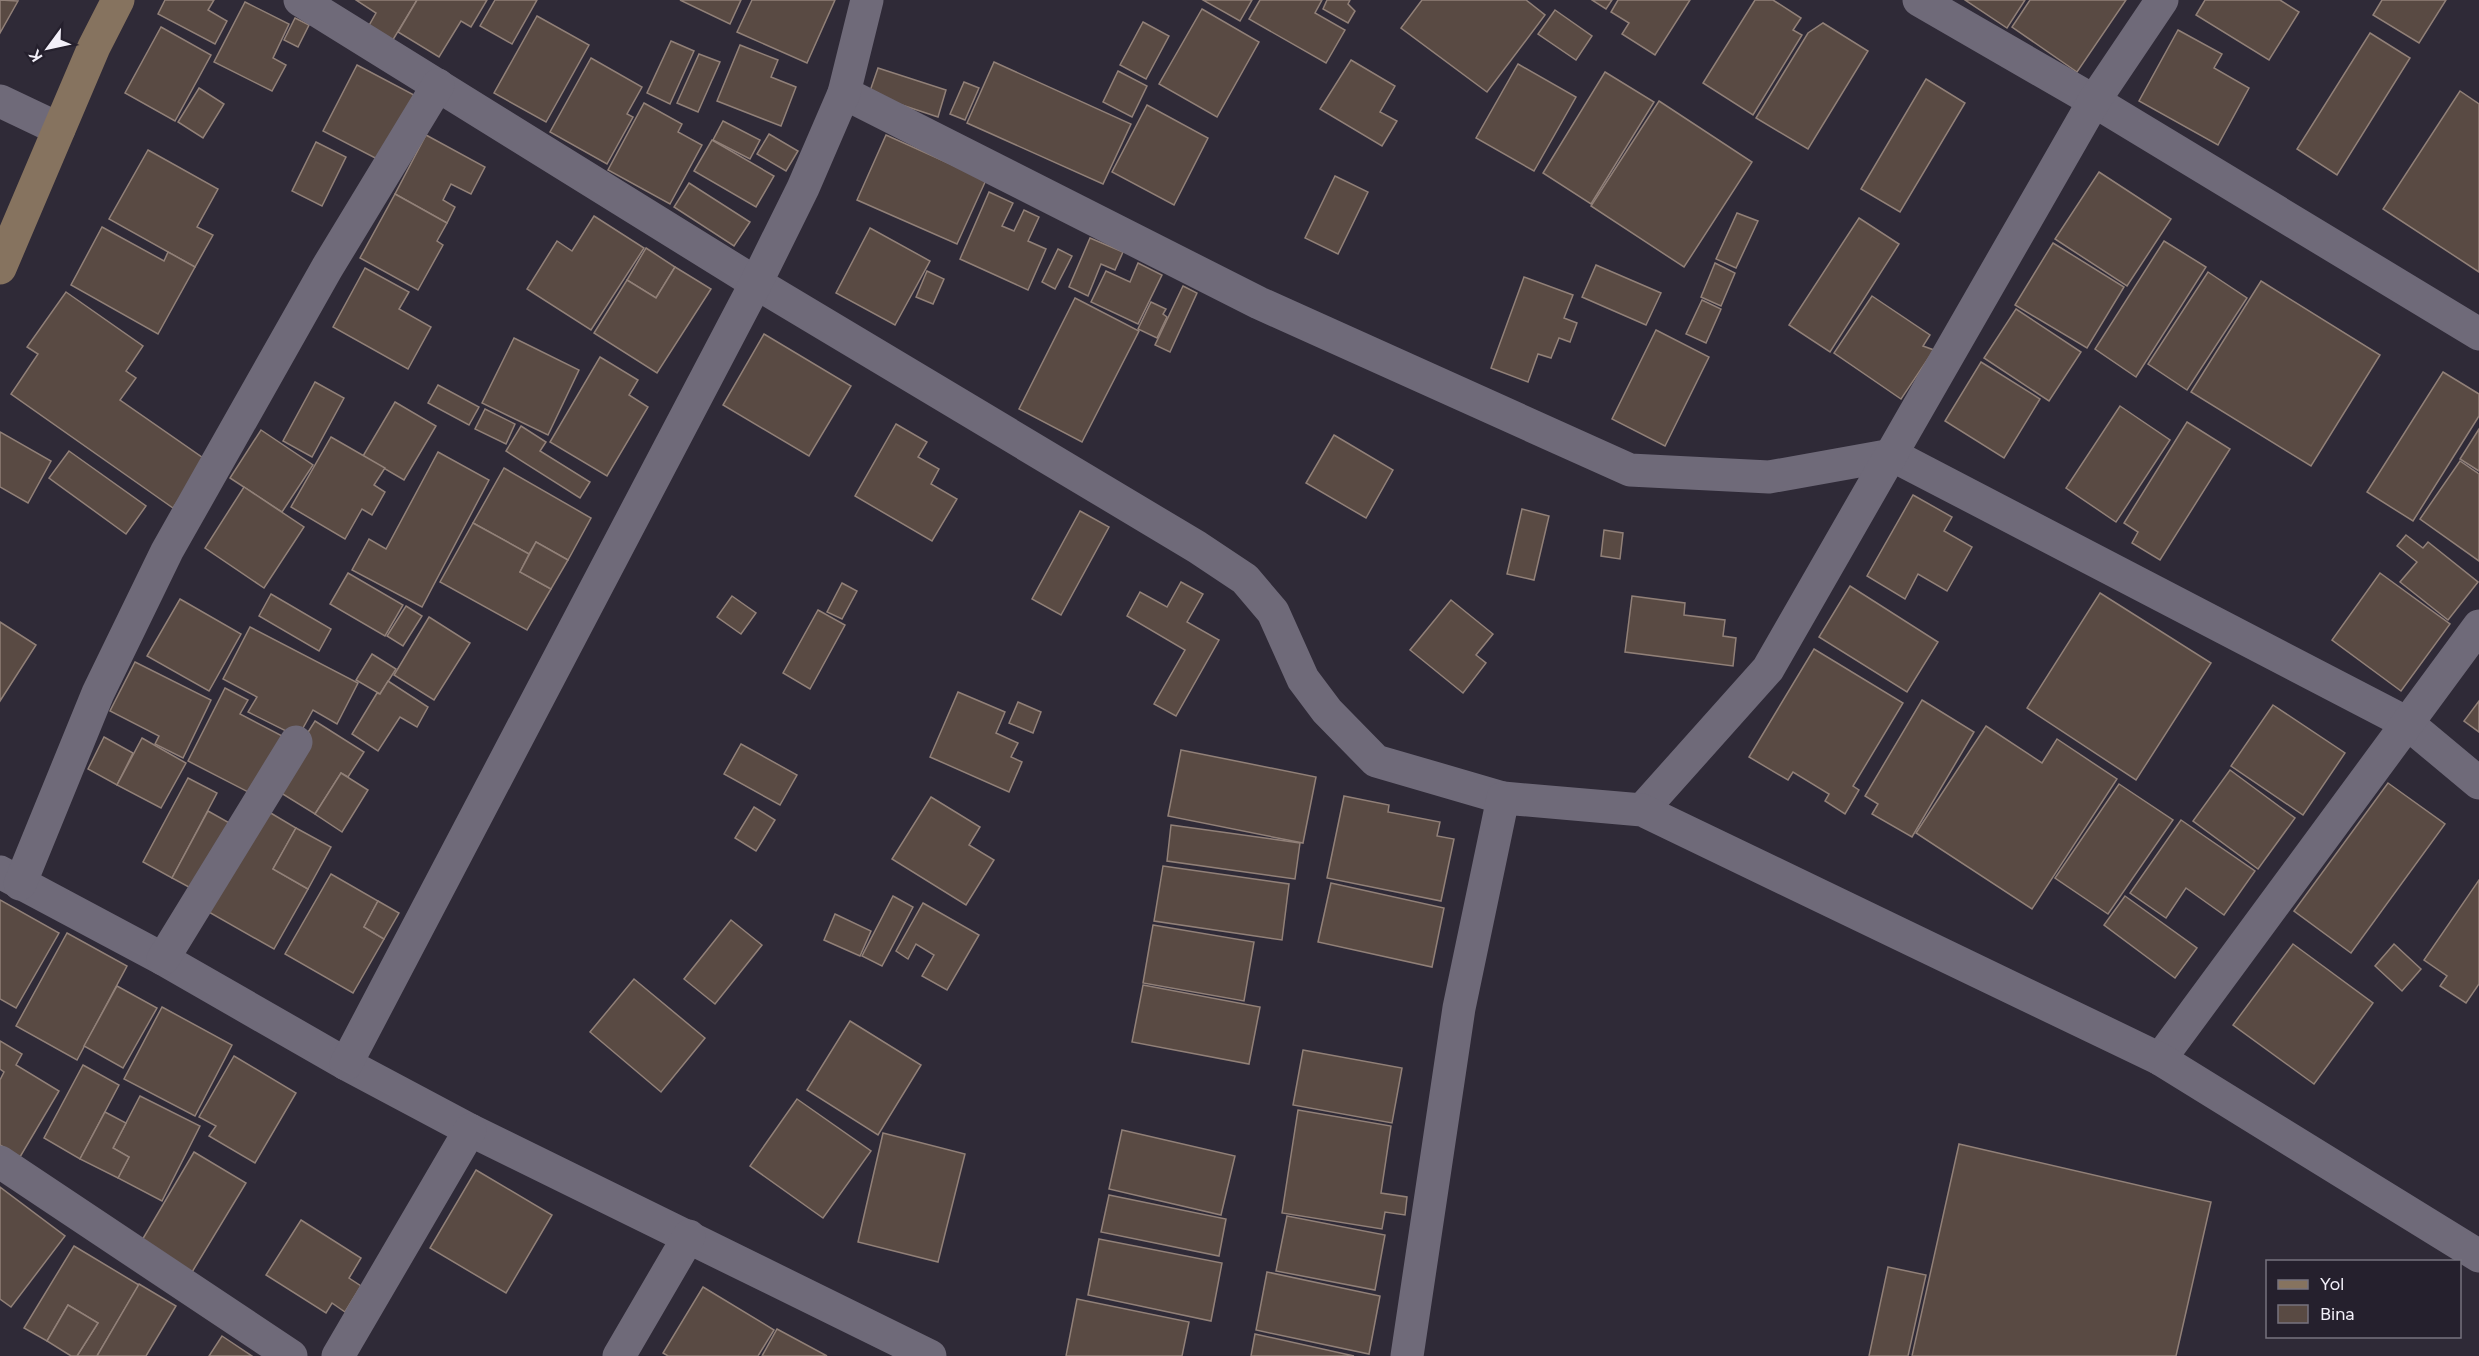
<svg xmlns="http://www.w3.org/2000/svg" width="2479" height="1356" viewBox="0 0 2479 1356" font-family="Figtree,sans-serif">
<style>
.building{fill:#594a43;stroke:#918078;stroke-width:1.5}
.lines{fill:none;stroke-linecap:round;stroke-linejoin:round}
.street{stroke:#6f6a79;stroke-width:33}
.secondary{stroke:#86735f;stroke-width:33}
</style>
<rect width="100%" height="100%" fill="#2f2a37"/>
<g class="building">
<polygon points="0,0 18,1 0,33"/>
<polygon points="165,0 214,0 208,10 227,21 215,44 158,14"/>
<polygon points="356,0 417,0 391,43 367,29 376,13"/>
<polygon points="417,0 487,0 471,27 461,21 439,57 398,32"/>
<polygon points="495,0 537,0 512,44 480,26"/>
<polygon points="680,0 741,0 730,24"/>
<polygon points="752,0 835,0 807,63 737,32"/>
<polygon points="1203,0 1252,0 1240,21"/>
<polygon points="1260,0 1322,0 1315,13 1345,30 1326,63 1249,19"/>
<polygon points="1327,0 1350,0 1348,4 1355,11 1348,23 1323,9"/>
<polygon points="1422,0 1526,0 1545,15 1487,92 1401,28"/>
<polygon points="1592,0 1612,0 1606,9"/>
<polygon points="1618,0 1690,0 1655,55 1622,34 1629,23 1611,12"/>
<polygon points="1755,0 1773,0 1801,18 1793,30 1802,35 1753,115 1703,83"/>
<polygon points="1965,0 2025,0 2007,28"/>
<polygon points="2030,0 2126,0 2077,72 2012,27"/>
<polygon points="2205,0 2280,0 2299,12 2269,60 2196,15"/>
<polygon points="2382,0 2446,0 2419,43 2373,15"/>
<polygon points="245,2 289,24 273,58 286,65 272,91 214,62"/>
<polygon points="1202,9 1259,42 1217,117 1159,84"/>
<polygon points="1555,10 1592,36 1576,60 1538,34"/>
<polygon points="537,16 589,45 546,122 494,93"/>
<polygon points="295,18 309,25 298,47 284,40"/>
<polygon points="1143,22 1169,36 1146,79 1120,65"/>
<polygon points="1823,23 1868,51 1808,149 1756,118 1808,33"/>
<polygon points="161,27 211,55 175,121 125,93"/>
<polygon points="2178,30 2222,54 2214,68 2249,88 2218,145 2139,101"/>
<polygon points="2370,33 2410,58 2337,175 2297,149"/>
<polygon points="671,41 694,51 670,104 647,93"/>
<polygon points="740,45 778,60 771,77 796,87 781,126 717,101"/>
<polygon points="699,54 720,62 698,112 677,103"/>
<polygon points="591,58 642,87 627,114 633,117 607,164 550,132"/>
<polygon points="1351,60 1395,86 1380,112 1397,121 1382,146 1320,109"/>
<polygon points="994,62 1131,124 1103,184 967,123"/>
<polygon points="1518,64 1576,97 1534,171 1476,138"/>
<polygon points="357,65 414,95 381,161 323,131"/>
<polygon points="878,68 946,90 938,117 869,94"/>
<polygon points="1118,71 1147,86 1132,117 1103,102"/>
<polygon points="1605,72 1654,102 1591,204 1543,173"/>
<polygon points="1926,79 1965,103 1900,212 1861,189"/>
<polygon points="964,82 979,88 965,120 950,114"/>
<polygon points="199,88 224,104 203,138 178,122"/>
<polygon points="2460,91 2479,104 2479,272 2383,209"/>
<polygon points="1659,101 1752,162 1684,267 1591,206"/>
<polygon points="644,103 682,124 678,132 702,145 670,204 608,170"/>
<polygon points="1147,105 1208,138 1174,205 1112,172"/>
<polygon points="723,121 760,140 750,159 713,140"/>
<polygon points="769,134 798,151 786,171 757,154"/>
<polygon points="426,135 485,167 471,194 451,184 443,200 455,207 447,223 395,194"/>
<polygon points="886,135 986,180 957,244 857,200"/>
<polygon points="712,140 774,176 756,207 694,171"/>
<polygon points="316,142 346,157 322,206 292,191"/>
<polygon points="148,150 218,189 197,227 213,235 195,267 109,219"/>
<polygon points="2099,172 2171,219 2127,286 2055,239"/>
<polygon points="1335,176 1368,192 1338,254 1305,238"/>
<polygon points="689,183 750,222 734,246 674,207"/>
<polygon points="989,192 1013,203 1002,226 1014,231 1024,210 1039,217 1028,241 1046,249 1028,290 960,259"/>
<polygon points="395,194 447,223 437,241 443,245 418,290 360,258"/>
<polygon points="1737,213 1758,221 1736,268 1716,259"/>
<polygon points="594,216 644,248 591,330 527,289 557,241 572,251"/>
<polygon points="1859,218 1899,244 1830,352 1789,325"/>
<polygon points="102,227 164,261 168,252 195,267 158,334 71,285"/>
<polygon points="870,228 930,261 895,325 836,293"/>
<polygon points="1090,238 1123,252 1115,270 1101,264 1088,296 1069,287"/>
<polygon points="2164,241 2206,267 2136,377 2095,349"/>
<polygon points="2053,243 2124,287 2087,348 2015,305"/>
<polygon points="646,248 675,267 656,298 627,280"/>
<polygon points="1058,249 1072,256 1055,289 1042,282"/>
<polygon points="1138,263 1162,275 1138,324 1091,302 1106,271 1130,282"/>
<polygon points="1715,263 1735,273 1721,306 1701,297"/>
<polygon points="1596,265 1661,293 1646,325 1582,297"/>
<polygon points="675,267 711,289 657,373 594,333 627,280 656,298"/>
<polygon points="365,268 409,292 399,309 431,327 408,369 333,327"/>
<polygon points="927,271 944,279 933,304 916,297"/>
<polygon points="2208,272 2247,298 2187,390 2148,364"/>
<polygon points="1524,277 1573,295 1564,318 1577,323 1570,342 1559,338 1551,358 1538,354 1528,382 1491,368"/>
<polygon points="2261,281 2380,355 2311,466 2191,392"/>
<polygon points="1183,286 1197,293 1170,352 1155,345"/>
<polygon points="66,292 143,346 126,371 136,378 120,400 206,460 173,508 11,394 38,354 27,347"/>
<polygon points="1872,296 1930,335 1923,346 1934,350 1901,399 1834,353"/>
<polygon points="1075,298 1139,331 1082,442 1019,409"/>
<polygon points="1702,300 1721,309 1706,343 1686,334"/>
<polygon points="1151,302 1166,309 1163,314 1167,317 1157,338 1138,329"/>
<polygon points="2016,309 2081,352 2049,401 1984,358"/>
<polygon points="1656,330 1709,357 1665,446 1612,419"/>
<polygon points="764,334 851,386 809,456 723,405"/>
<polygon points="514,338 579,370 548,435 482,403"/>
<polygon points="600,357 638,380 629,395 648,407 607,476 550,442"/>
<polygon points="1981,362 2040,399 2004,458 1945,421"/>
<polygon points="2443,372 2479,394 2479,416 2413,521 2367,492"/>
<polygon points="315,382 344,398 312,457 283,441"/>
<polygon points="438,385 479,407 469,425 428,403"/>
<polygon points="395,402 436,426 404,480 363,456"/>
<polygon points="2120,406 2170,440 2116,522 2066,488"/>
<polygon points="485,409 515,424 506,444 475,429"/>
<polygon points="2187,422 2230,449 2160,560 2132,543 2138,532 2124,523"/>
<polygon points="896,424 927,442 918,457 939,469 931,484 957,499 932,541 855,496"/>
<polygon points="521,426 546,442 540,451 590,482 580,498 506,451"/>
<polygon points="2479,429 2479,471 2460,459"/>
<polygon points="261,430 313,465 282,512 230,478"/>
<polygon points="0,432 51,461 28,503 0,487"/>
<polygon points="1334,435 1393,470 1366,518 1306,483"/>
<polygon points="331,437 385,468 374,485 385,492 372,515 362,509 345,539 291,507"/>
<polygon points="69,451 146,506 126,534 49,478"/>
<polygon points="438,452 489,480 422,607 352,570 369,539 386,549"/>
<polygon points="2460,461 2479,474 2479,561 2420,519"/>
<polygon points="504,468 591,518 568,560 536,542 529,554 473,523"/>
<polygon points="244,487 304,527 264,588 205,548"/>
<polygon points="1913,495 1952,517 1944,531 1972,547 1947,591 1918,574 1905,599 1867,576"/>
<polygon points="1522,509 1549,516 1534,580 1507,574"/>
<polygon points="1080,511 1109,527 1061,615 1032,599"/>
<polygon points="473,523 529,554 520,572 551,589 527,630 440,582"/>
<polygon points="1604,530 1623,533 1620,559 1601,556"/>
<polygon points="2406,535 2423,548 2428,542 2478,582 2448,620 2400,582 2417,562 2397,546"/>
<polygon points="536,542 568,560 551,589 520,572"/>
<polygon points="348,573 403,605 385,636 330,604"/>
<polygon points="2380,573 2450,624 2401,691 2332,640"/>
<polygon points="1181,582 1203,594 1187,622 1219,640 1176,716 1154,704 1185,650 1127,616 1140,592 1167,607"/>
<polygon points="842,583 857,591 842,619 827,612"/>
<polygon points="1850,586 1938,642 1907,692 1819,637"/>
<polygon points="2100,593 2211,663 2136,780 2027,708"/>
<polygon points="271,594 331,629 319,651 259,616"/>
<polygon points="732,596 756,613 741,634 717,617"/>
<polygon points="1632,596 1685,603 1684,615 1725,620 1723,636 1736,638 1733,666 1625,652"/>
<polygon points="180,599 241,634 209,691 147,656"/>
<polygon points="1451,600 1493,634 1476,655 1486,663 1463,693 1410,650"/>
<polygon points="406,606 422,616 403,646 387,636"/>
<polygon points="818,610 845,625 810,689 783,673"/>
<polygon points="429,617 470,643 434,700 394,675"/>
<polygon points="0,622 36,645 0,701"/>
<polygon points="250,627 358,683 337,724 313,710 298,737 248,712 257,697 223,679"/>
<polygon points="1814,649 1903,703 1853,786 1859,790 1845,814 1825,801 1829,794 1793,772 1788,780 1749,757"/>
<polygon points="372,654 396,669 380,694 356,680"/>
<polygon points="135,662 211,700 183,758 155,744 159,736 110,711"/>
<polygon points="388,681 428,707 417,727 400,717 378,751 352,734 377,693 380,694"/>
<polygon points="225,688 248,700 240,714 288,739 258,797 188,761"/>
<polygon points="958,692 1005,712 996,733 1018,743 1011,757 1022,762 1009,792 930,757"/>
<polygon points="1922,700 1974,732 1912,837 1872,814 1878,804 1865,796"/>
<polygon points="2479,701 2479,732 2464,721"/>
<polygon points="1018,702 1041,712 1033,733 1009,723"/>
<polygon points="2273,705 2345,753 2303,815 2231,766"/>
<polygon points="315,721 364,752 348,777 341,773 315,814 273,788"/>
<polygon points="1986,726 2042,763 2057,739 2117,779 2032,909 1916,833"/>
<polygon points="104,737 133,753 117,785 88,769"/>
<polygon points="142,738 186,763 161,808 117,785"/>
<polygon points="741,744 797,775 780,805 724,774"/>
<polygon points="1181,750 1316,777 1303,843 1168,816"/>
<polygon points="2230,770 2295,818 2258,869 2193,821"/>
<polygon points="341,773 368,790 342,832 315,814"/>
<polygon points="188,778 217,793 172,878 143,862"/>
<polygon points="2388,783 2445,824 2351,953 2294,911"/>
<polygon points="2119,784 2173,820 2108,914 2055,878"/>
<polygon points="1344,796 1389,805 1388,812 1440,822 1437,836 1454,839 1441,901 1327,878"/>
<polygon points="931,797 980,827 969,845 994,860 966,905 892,859"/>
<polygon points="754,807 775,820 756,851 735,838"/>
<polygon points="264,809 296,828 273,869 308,889 274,949 207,911"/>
<polygon points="208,811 233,825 198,892 172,878"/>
<polygon points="2181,820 2255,871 2224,915 2186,888 2166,918 2130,893"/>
<polygon points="1171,825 1300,843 1295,879 1167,861"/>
<polygon points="296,828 331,847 308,889 273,869"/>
<polygon points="1163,866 1289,884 1282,940 1154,921"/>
<polygon points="331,874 378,901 364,927 384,939 353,993 285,954"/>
<polygon points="2479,880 2479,984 2466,1003 2440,986 2447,976 2424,960"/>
<polygon points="1331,883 1444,908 1432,967 1318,942"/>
<polygon points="893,896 913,907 882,966 862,956"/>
<polygon points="2125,896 2197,948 2175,978 2104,925"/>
<polygon points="0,900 59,933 16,1008 0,999"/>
<polygon points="378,901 399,913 384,939 364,927"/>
<polygon points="923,903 979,935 947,990 922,976 934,955 916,944 908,959 896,951"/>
<polygon points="835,914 871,931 860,956 824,940"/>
<polygon points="731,920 762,945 715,1004 684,979"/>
<polygon points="1153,925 1254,942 1244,1001 1143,983"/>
<polygon points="67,933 127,966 77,1060 16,1026"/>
<polygon points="2293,944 2373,1003 2314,1084 2233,1025"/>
<polygon points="2394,944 2421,969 2402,991 2375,966"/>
<polygon points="634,979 705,1038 661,1092 590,1032"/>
<polygon points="1143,985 1260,1007 1249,1064 1132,1042"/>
<polygon points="117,986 157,1008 123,1068 84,1046"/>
<polygon points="162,1007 232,1045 195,1116 124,1079"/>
<polygon points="850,1021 921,1065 878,1135 807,1090"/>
<polygon points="0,1041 22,1054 16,1065 59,1091 20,1157 0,1145 0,1080 4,1072 0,1069"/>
<polygon points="1303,1050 1402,1068 1392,1123 1293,1105"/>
<polygon points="234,1056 296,1093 255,1163 209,1136 216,1126 199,1117"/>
<polygon points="83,1065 119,1085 80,1159 44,1138"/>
<polygon points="140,1096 200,1126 162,1201 118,1178 129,1157 113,1148"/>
<polygon points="797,1099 871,1151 823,1218 750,1166"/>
<polygon points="1298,1110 1391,1126 1381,1193 1407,1197 1405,1215 1385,1212 1382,1229 1282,1213"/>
<polygon points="105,1112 126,1123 113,1148 129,1157 118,1178 80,1159"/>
<polygon points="1122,1130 1235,1156 1221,1215 1109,1189"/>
<polygon points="883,1133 965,1154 938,1262 858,1242"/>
<polygon points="1959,1144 2211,1202 2176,1356 1912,1356"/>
<polygon points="194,1152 246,1183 186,1282 135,1252"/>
<polygon points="476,1170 552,1215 506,1293 430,1248"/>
<polygon points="0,1187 65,1236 11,1307 0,1299"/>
<polygon points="1109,1195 1226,1219 1219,1256 1101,1232"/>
<polygon points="1287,1216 1385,1235 1375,1290 1276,1271"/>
<polygon points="301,1220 361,1258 349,1278 361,1286 345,1312 332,1303 326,1313 266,1275"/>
<polygon points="1099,1239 1222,1263 1211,1321 1088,1295"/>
<polygon points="74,1246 139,1285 97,1356 77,1356 98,1323 68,1305 47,1341 24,1328"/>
<polygon points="1888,1267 1926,1275 1908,1356 1869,1356"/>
<polygon points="1267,1272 1380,1296 1369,1354 1256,1330"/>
<polygon points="139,1284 176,1306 146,1356 97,1356"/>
<polygon points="703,1287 774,1330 758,1356 668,1356 663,1353"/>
<polygon points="1077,1299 1189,1322 1182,1356 1066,1356"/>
<polygon points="68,1305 98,1323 77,1356 71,1356 47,1341"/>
<polygon points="777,1329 827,1356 762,1356"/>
<polygon points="1255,1334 1354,1356 1251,1356"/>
<polygon points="222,1336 252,1356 209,1356"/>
</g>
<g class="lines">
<g class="street">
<polyline points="300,0 756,283 1197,547 1245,579 1273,612 1303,679 1327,711 1376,761 1503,798"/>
<polyline points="1919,0 2094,101 2479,334"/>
<polyline points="844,93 1259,303 1630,470 1769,477 1892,455 2407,723 2479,783"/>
<polyline points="0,101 59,129"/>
<polyline points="1642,810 1768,669 2094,101 2162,0"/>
<polyline points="0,872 163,959 346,1064 470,1130 930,1356"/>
<polyline points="20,884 98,693 167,551 327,268 438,85"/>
<polyline points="163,959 296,742"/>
<polyline points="2160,1059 2479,626"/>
<polyline points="346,1064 756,283 803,188 844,93 867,0"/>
<polyline points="0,1162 291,1356"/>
<polyline points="338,1356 470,1130"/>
<polyline points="619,1356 689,1236"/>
<polyline points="1407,1356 1459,1008 1503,798 1642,810 2160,1059 2479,1256"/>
</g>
<polyline class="secondary" points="0,268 94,47 118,0"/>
</g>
<rect x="2266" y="1260" width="195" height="78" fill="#25202d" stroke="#77737f" stroke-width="1.5"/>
<rect x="2278" y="1280" width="30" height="9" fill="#86735f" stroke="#77737f" stroke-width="1.5"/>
<text x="2320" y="1290" font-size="18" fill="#f3f0f9">Yol</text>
<rect x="2278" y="1305" width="30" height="18" fill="#594a43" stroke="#77737f" stroke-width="1.5"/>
<text x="2320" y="1320" font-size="18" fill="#f3f0f9">Bina</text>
<g transform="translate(48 48) rotate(237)" stroke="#25202d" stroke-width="4.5" paint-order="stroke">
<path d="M0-4.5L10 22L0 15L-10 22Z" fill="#f3f0f9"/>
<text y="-9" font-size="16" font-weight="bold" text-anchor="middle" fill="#f3f0f9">K</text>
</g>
</svg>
